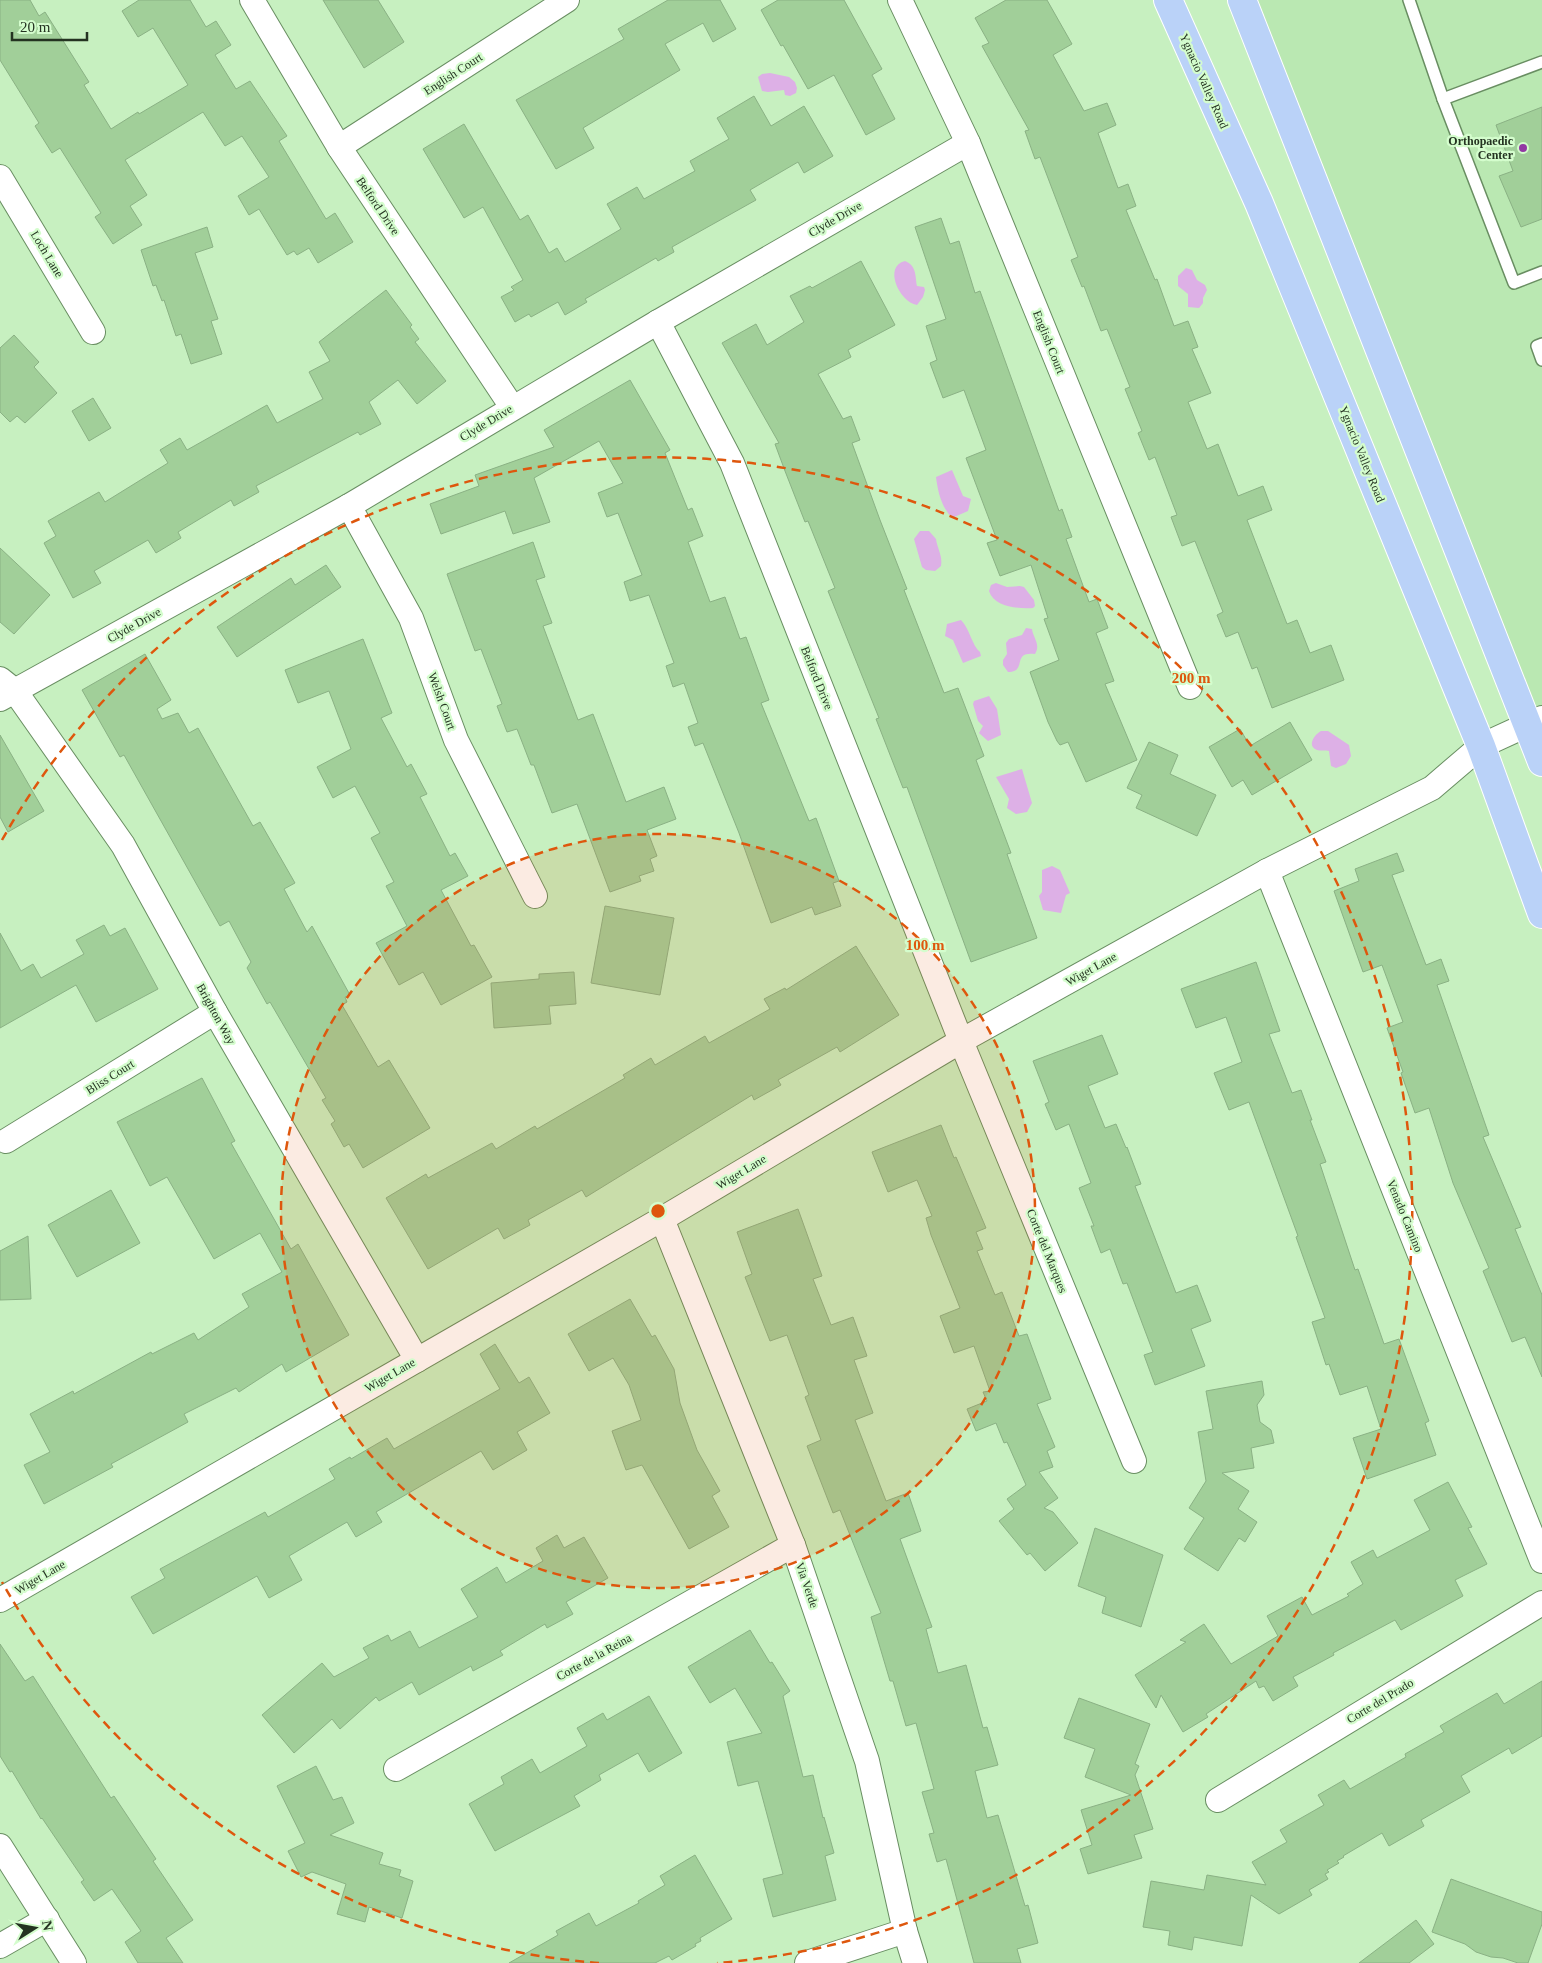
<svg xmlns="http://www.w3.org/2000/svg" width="1542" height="1963" viewBox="0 0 1542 1963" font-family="Georgia,serif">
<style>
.built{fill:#bae8b2}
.water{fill:#ddb0e6}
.building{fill:#a1cf99;stroke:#8ab184}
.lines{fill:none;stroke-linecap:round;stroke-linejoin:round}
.service-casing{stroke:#698e62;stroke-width:14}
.minor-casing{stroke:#698e62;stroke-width:26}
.trunk-casing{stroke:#fff;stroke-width:30}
.service{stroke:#fff;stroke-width:11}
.minor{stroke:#fff;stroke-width:24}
.trunk{stroke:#bad2f8;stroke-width:28}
.ring{fill:none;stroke:#de570d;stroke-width:2.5;stroke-dasharray:9 6}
.poi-dot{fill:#9238a3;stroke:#d4fdcd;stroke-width:2}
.labels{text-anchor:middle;stroke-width:4.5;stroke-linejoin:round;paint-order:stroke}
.street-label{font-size:12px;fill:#243321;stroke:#d4fdcd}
.poi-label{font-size:12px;font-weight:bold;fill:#243321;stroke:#d4fdcd;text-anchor:end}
.centre{fill:#de570d;stroke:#d4fdcd;stroke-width:2.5}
.ring-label{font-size:15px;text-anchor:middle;font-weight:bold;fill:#de570d;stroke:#d4fdcd;stroke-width:4.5;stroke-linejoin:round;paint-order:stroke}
</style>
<rect width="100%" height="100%" fill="#c7f0c0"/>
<polygon class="built" points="1242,0 1542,0 1542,762"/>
<g class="water">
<polygon points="770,73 789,77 795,82 797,88 796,93 790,96 785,95 784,90 768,92 762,91 758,77 762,74"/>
<path d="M905,261C917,266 915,276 917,286L924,287L925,290L923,297L917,305C899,302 883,266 905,261Z"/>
<polygon points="1186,268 1192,270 1197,280 1205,285 1207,290 1203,298 1203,303 1199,308 1188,307 1188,294 1178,286 1178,276"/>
<path d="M952,470L963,496L971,499L968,511L952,518C941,506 938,492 936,477Z"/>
<path d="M920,531H929L936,539C937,548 943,556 941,566L935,571L926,570L922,567L914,539Z"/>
<path d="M996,583L1007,587L1020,586L1024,587L1034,600L1035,606L1033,608C1018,609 994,607 989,591L991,585Z"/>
<path d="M961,620C970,629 972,646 980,652L981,656L963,663L953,640L945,636L947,624Z"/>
<path d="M1026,628L1032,629C1033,638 1041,644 1035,654C1011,651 1028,672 1008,672L1003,665V660L1007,654L1006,643L1009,639L1022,635Z"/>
<polygon points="989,696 997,709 1001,735 988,741 979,733 983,726 978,721 973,704 974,701"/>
<path d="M1321,731H1328L1349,745L1351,756L1346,764L1336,768L1331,766L1329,751C1326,750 1320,751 1317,750C1306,746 1315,734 1321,731Z"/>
<polygon points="1022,769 1032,803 1027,812 1016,814 1007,808 1009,799 996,777"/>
<polygon points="1052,866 1060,870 1070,893 1066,895 1061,913 1043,910 1039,896 1042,892 1042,870"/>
</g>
<g class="building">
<polygon points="0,0 30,0 39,16 45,12 89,82 84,85 111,129 138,112 139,114 188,85 153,28 138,37 122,11 139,0 190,0 206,27 216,21 231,45 215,55 236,89 250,81 287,136 279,141 326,219 335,213 353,242 318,263 309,248 297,255 294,251 287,255 259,209 249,215 238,196 269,177 242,136 225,146 203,112 125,160 147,195 130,206 142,225 113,244 95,217 101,213 60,148 52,153 35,126 39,123 0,60"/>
<polygon points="323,0 378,0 404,42 364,68"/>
<polygon points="668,0 720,0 736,29 713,42 703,23 665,44 680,70 583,128 594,148 556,169 516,100 624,39 618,29"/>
<polygon points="778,0 844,0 882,69 872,75 895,119 866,135 834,75 808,89 783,45 781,46 761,10"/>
<polygon points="1006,0 1047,0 1072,44 1053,55 1084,111 1107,103 1116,125 1098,133 1118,188 1128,184 1136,206 1126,210 1155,280 1157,279 1174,326 1188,321 1198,347 1192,349 1211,393 1188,402 1207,449 1218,444 1238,496 1263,486 1272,510 1247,520 1287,624 1297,620 1310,653 1331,645 1344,680 1272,708 1257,667 1252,669 1238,632 1226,637 1217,615 1223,612 1195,541 1182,546 1171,517 1177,515 1155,457 1149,460 1138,433 1142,431 1125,389 1130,387 1107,329 1101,331 1084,286 1082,287 1071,260 1078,257 1040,157 1035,159 1025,131 1029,130 982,46 989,43 975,18"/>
<polygon points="754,96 771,126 804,106 833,156 804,173 798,162 750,190 756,200 672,247 674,252 658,261 656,258 585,299 587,302 565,315 558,302 531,317 529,314 515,322 501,297 514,290 511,287 523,280 483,207 464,218 423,149 464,124 520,220 528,215 549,253 557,248 565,262 621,229 607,204 637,187 644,199 695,171 690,161 729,139 717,118"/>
<polygon points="1542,107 1542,219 1521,227 1499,176 1513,171 1496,125"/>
<polygon points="941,218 950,244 959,241 975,293 980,291 1059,511 1062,509 1072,537 1066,539 1089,602 1097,599 1108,628 1096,633 1114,681 1105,684 1137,760 1086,782 1068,742 1060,745 1057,741 1048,722 1030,672 1059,660 1044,619 1048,618 1031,565 1000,576 987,543 997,540 966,458 986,450 964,390 943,398 930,363 937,360 926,326 946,319 915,227"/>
<polygon points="207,227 213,247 195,253 218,319 211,321 222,354 191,364 181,334 176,336 164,300 162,301 156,285 153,286 141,250"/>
<polygon points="861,261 895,325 848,350 851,357 818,374 843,419 851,416 860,440 852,443 880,520 907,589 904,590 944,693 958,688 984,756 976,760 1011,853 1007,854 1037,938 971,962 907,787 903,788 876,719 879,718 828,591 835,588 808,521 805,522 785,471 775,444 779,443 722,343 756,324 767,345 804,322 790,296 810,286 812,288"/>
<polygon points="386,290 412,325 410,327 419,339 415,342 446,381 417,404 398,380 369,402 381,424 360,435 358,432 256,486 259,492 234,506 231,500 178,532 181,538 156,553 148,540 94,571 101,583 73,598 44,543 56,536 48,521 99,492 105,502 168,463 160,450 180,438 187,450 267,405 277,423 323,399 309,372 330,361 319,342"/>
<polygon points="14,335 39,362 34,367 57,393 25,423 17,416 10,422 0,412 0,348"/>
<polygon points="630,380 670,450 665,453 688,510 692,508 703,536 688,542 710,602 725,597 740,639 746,637 769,700 761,703 809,821 816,818 839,881 833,883 841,906 815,915 812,907 771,923 739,833 703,743 695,746 688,727 698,723 684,683 673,687 666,666 674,663 649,595 630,601 624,582 642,575 618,513 607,517 598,493 623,483 599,441 534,478 550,522 513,534 505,511 441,534 430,504 479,486 475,475 554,447 544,430"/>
<polygon points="93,398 111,428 89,441 72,411"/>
<polygon points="533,542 545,577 536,580 552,623 543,626 578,720 593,714 626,802 664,787 676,819 647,830 657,856 650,859 654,871 639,876 641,881 610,892 577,804 552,813 534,765 531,765 517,729 507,732 497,706 502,704 481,649 475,651 447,574"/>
<polygon points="0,548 50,595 14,634 0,622"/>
<polygon points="326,565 341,587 237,657 217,627 291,578 295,585"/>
<polygon points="363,639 392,713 381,718 407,767 411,764 427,794 420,797 450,856 455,853 468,876 441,890 471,946 474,945 492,977 441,1005 423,972 399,985 376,943 407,926 386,886 394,882 371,838 380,833 355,786 333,798 317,767 351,749 329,691 298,703 285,670"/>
<polygon points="145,654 171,700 157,709 162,719 178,713 189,733 198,728 253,826 260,822 295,883 284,889 307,932 312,926 350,995 345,997 347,1002 342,1005 378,1067 389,1060 430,1128 363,1168 349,1144 344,1147 331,1124 335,1121 322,1100 326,1098 270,1002 267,1004 247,968 251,962 229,921 220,926 124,755 120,757 82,690"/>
<polygon points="1290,722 1312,760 1252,795 1243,780 1232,787 1209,747 1240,729 1250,746"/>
<polygon points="0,735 44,811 8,832 0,817"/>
<polygon points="1149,742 1178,755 1170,774 1216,795 1197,836 1136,808 1142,795 1127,788"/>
<polygon points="1397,853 1404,871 1392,875 1426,965 1441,959 1449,981 1437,985 1489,1135 1483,1137 1521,1227 1515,1229 1542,1295 1542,1377 1525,1337 1512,1342 1483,1271 1489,1268 1453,1183 1429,1108 1415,1113 1401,1073 1403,1072 1387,1028 1403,1022 1382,965 1363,972 1334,891 1359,881 1355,869"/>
<polygon points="605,906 674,918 660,995 591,983"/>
<polygon points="104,925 110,936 125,928 158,989 96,1022 76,985 0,1028 0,933 21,971 33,964 41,978 84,954 76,940"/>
<polygon points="856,946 899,1015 840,1052 837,1047 778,1080 781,1085 754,1100 752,1095 586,1197 582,1190 528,1220 530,1225 504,1239 498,1228 428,1269 386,1198 426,1174 428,1178 492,1143 496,1149 535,1126 537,1129 625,1078 623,1075 651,1058 655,1065 705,1036 709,1043 770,1009 764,999 785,988 786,990"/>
<polygon points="1256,962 1280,1031 1269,1034 1292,1093 1301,1090 1312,1120 1310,1120 1326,1162 1320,1164 1355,1270 1358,1269 1384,1344 1399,1339 1429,1421 1425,1423 1436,1455 1367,1479 1353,1438 1381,1429 1367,1386 1340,1395 1329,1364 1326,1365 1312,1322 1325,1318 1296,1237 1298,1236 1249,1102 1229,1110 1214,1073 1242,1062 1226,1017 1196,1028 1181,989"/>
<polygon points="574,972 576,1004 549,1006 551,1024 494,1028 491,983 539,979 539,974"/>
<polygon points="1102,1035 1118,1074 1088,1086 1105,1128 1116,1124 1126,1148 1127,1147 1141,1184 1135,1186 1176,1293 1197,1285 1211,1321 1191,1329 1205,1366 1155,1385 1144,1355 1153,1352 1127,1283 1123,1284 1110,1249 1101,1253 1091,1226 1094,1226 1079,1188 1091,1183 1069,1124 1056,1130 1045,1104 1049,1102 1033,1061"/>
<polygon points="202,1078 235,1141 231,1143 291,1249 298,1244 349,1335 286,1372 282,1364 239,1392 236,1388 184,1414 188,1422 111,1464 113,1467 44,1504 24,1465 50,1452 30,1414 73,1391 74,1394 151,1352 152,1354 194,1333 198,1340 249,1307 242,1294 282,1272 260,1233 214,1259 167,1177 150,1186 117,1122"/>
<polygon points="941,1125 954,1158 956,1157 986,1228 976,1232 983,1249 977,1251 995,1295 1002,1292 1019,1336 1027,1334 1051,1399 1037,1404 1055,1447 1047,1451 1053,1467 1039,1472 1058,1498 1044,1508 1053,1512 1078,1543 1045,1571 1030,1553 1027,1555 999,1521 1014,1509 1007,1499 1026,1485 1007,1442 1004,1443 996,1423 976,1431 967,1409 987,1401 983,1392 990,1391 974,1346 954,1353 940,1316 960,1308 931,1235 926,1218 932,1216 917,1180 888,1192 872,1152"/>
<polygon points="111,1190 140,1243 77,1277 48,1225"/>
<polygon points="798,1209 822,1276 813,1279 831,1325 853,1317 867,1356 854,1360 873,1413 855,1420 886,1501 908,1493 921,1531 900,1539 932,1627 926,1629 938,1673 966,1665 983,1728 987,1727 998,1765 975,1771 987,1818 998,1815 1025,1906 1028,1905 1038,1943 1017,1949 1021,1963 974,1963 946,1859 937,1862 929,1834 934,1833 922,1792 934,1789 916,1723 906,1726 893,1681 890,1681 871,1617 881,1613 840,1510 833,1513 807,1446 821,1440 805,1397 809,1395 787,1335 770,1341 745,1277 752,1274 737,1232"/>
<polygon points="28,1236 31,1299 0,1300 0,1251"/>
<polygon points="630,1299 652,1337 655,1335 674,1369 680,1403 697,1450 720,1491 712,1496 729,1527 689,1549 642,1465 626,1470 612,1431 641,1420 629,1385 613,1358 589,1371 568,1334"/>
<polygon points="495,1344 519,1383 529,1377 550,1413 517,1432 527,1450 493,1470 481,1451 376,1512 382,1522 356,1537 347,1522 289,1556 302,1580 269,1598 257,1576 153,1634 131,1597 165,1578 160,1569 265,1512 268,1517 335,1479 329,1469 350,1457 351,1459 387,1438 394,1449 500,1389 480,1354"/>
<polygon points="1262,1381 1264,1395 1257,1405 1260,1422 1271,1430 1274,1443 1251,1448 1254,1468 1222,1473 1249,1491 1238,1509 1257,1522 1245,1542 1239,1538 1218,1571 1184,1549 1204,1518 1189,1508 1206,1481 1198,1432 1213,1429 1206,1391"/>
<polygon points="1448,1482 1472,1527 1468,1528 1487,1564 1455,1580 1463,1596 1401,1630 1395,1620 1333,1653 1334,1655 1293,1677 1298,1686 1273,1701 1264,1686 1259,1688 1256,1681 1206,1714 1208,1717 1183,1732 1161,1695 1156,1708 1135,1675 1186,1642 1180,1640 1204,1624 1231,1664 1278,1636 1267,1616 1302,1597 1312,1615 1349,1596 1347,1594 1363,1584 1351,1562 1373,1550 1377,1558 1430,1530 1414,1500"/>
<polygon points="1095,1528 1163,1555 1141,1627 1102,1613 1106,1597 1078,1586"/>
<polygon points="557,1535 564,1548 584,1537 608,1578 566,1602 573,1614 547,1628 545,1624 500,1651 503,1655 473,1671 471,1666 419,1695 412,1682 379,1701 376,1697 340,1729 332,1719 294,1753 262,1715 322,1663 334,1677 369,1658 363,1648 388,1635 391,1641 410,1631 419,1648 478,1617 461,1589 497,1567 506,1583 543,1561 536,1548"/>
<polygon points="750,1630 770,1663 772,1662 790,1691 783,1696 803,1777 813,1775 823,1818 824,1817 834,1853 825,1856 836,1900 773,1917 763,1879 783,1874 758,1781 738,1786 727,1742 762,1733 735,1688 710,1703 688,1667"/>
<polygon points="0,1644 25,1681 33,1676 111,1798 114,1796 156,1859 153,1861 193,1920 166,1938 183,1963 138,1963 125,1942 141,1931 112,1889 94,1901 81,1882 84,1880 42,1818 41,1819 12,1771 10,1772 0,1756"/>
<polygon points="1542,1681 1542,1736 1512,1754 1509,1748 1461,1776 1470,1792 1421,1820 1424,1826 1389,1846 1382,1833 1343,1856 1344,1857 1337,1861 1339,1863 1327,1870 1329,1872 1325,1874 1328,1879 1309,1890 1312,1895 1279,1914 1251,1895 1242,1946 1194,1937 1192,1950 1168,1945 1170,1931 1143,1927 1151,1881 1204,1890 1207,1875 1266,1885 1252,1862 1287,1842 1280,1830 1324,1805 1318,1795 1344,1780 1350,1789 1406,1757 1405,1754 1444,1732 1440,1726 1497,1693 1504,1704"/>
<polygon points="649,1696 682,1753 649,1772 638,1753 599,1775 601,1780 574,1796 580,1806 495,1851 469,1804 504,1784 501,1777 532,1759 540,1773 587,1746 577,1728 603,1713 607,1720"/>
<polygon points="1079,1698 1150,1724 1135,1764 1139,1766 1135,1775 1153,1829 1134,1835 1142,1858 1088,1874 1080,1849 1092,1845 1081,1810 1131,1795 1085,1777 1095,1749 1064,1738"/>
<polygon points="316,1766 333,1800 342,1797 354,1823 330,1835 383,1853 379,1864 401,1870 399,1876 413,1881 402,1918 369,1907 365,1922 337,1914 346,1884 312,1872 301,1877 288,1851 305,1843 277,1786"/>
<polygon points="695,1855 732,1919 700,1938 701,1941 695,1944 696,1946 672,1960 669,1956 655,1963 509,1963 558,1935 556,1931 589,1913 596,1926 639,1903 638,1901 665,1885 660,1876"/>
<polygon points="1451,1879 1542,1912 1542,1924 1528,1963 1518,1963 1503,1958 1491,1957 1476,1952 1465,1944 1432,1932"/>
<polygon points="1416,1920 1434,1944 1409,1963 1359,1963"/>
</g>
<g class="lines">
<defs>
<g id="service">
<polyline points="1409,0 1443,99 1514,283 1542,272"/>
<polyline points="1443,99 1542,62"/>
<polyline points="1542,344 1537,346 1542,360"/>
</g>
<g id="minor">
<polyline points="252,0 339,147 512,407"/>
<polyline points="900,0 968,143 1190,687"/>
<polyline points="339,147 567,0"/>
<polyline points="0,177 93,332"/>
<polyline points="658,322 732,463 961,1041 1134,1461"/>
<polyline points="349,506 411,618 456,740 535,896"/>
<polyline points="0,679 15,691 123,845 215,1012 417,1360"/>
<polyline points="0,699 349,506 658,322 968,143"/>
<polyline points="1267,871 1542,1561"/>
<polyline points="6,1141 215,1012"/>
<polyline points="662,1219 793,1545 867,1761 905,1931 915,1963"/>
<polyline points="0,1600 662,1219 961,1041 1267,871 1432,788 1481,746 1542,718"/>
<polyline points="396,1769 793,1545"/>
<polyline points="1218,1800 1542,1603"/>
<polyline points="0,1846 74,1963"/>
<polyline points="0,1946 47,1919"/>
<polyline points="807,1963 905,1931"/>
</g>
<g id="trunk">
<polyline points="1168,0 1259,203 1481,746 1542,914"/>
<polyline points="1242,0 1542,762"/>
</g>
</defs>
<use href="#service" class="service-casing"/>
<use href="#minor" class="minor-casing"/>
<use href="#trunk" class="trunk-casing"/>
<use href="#service" class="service"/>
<use href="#minor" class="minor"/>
<use href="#trunk" class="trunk"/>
</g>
<circle cx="658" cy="1211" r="377" fill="#de570d" fill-opacity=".12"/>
<g class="ring">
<circle cx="658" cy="1211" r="377"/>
<path d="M599 1963A754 754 0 0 1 2 1582M2 840A754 754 0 1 1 717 1963"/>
</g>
<circle class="poi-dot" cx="1523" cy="148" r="5"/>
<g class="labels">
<g class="street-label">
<text transform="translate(453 74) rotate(-33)" y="4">English Court</text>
<text transform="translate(1204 81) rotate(66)" y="4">Ygnacio Valley Road</text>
<text transform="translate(378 206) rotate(56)" y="4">Belford Drive</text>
<text transform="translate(835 219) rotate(-30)" y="4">Clyde Drive</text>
<text transform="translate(47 254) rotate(59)" y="4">Loch Lane</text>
<text transform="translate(1049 342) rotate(68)" y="4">English Court</text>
<text transform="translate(486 423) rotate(-31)" y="4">Clyde Drive</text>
<text transform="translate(1362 454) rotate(68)" y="4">Ygnacio Valley Road</text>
<text transform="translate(134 625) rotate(-29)" y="4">Clyde Drive</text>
<text transform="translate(817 678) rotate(68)" y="4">Belford Drive</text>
<text transform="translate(442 701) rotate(70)" y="4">Welsh Court</text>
<text transform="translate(1091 969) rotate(-29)" y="4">Wiget Lane</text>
<text transform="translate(216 1014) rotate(61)" y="4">Brighton Way</text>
<text transform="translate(110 1077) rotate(-32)" y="4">Bliss Court</text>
<text transform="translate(741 1172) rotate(-31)" y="4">Wiget Lane</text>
<text transform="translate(1405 1216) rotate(68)" y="4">Venado Camino</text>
<text transform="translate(1047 1251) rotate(68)" y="4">Corte del Marques</text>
<text transform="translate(390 1375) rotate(-30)" y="4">Wiget Lane</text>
<text transform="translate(40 1577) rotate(-30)" y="4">Wiget Lane</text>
<text transform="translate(807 1585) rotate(71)" y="4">Via Verde</text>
<text transform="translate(594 1657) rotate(-29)" y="4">Corte de la Reina</text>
<text transform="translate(1380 1701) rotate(-31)" y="4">Corte del Prado</text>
</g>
<g class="poi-label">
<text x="1513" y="145">Orthopaedic<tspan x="1513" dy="14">Center</tspan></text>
</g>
</g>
<circle cx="658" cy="1211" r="8" class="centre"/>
<g class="ring-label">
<text x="1191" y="683">200 m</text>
<text x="925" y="950">100 m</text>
</g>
<g transform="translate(35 1928) rotate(79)" stroke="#d4fdcd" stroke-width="4" paint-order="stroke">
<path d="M0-4L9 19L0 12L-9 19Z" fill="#243321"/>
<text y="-8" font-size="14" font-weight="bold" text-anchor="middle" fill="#243321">N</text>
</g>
<path d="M12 32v8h75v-8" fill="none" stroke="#243321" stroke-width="2.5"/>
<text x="20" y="32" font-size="15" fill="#243321" stroke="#d4fdcd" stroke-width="4" paint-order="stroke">20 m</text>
</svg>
